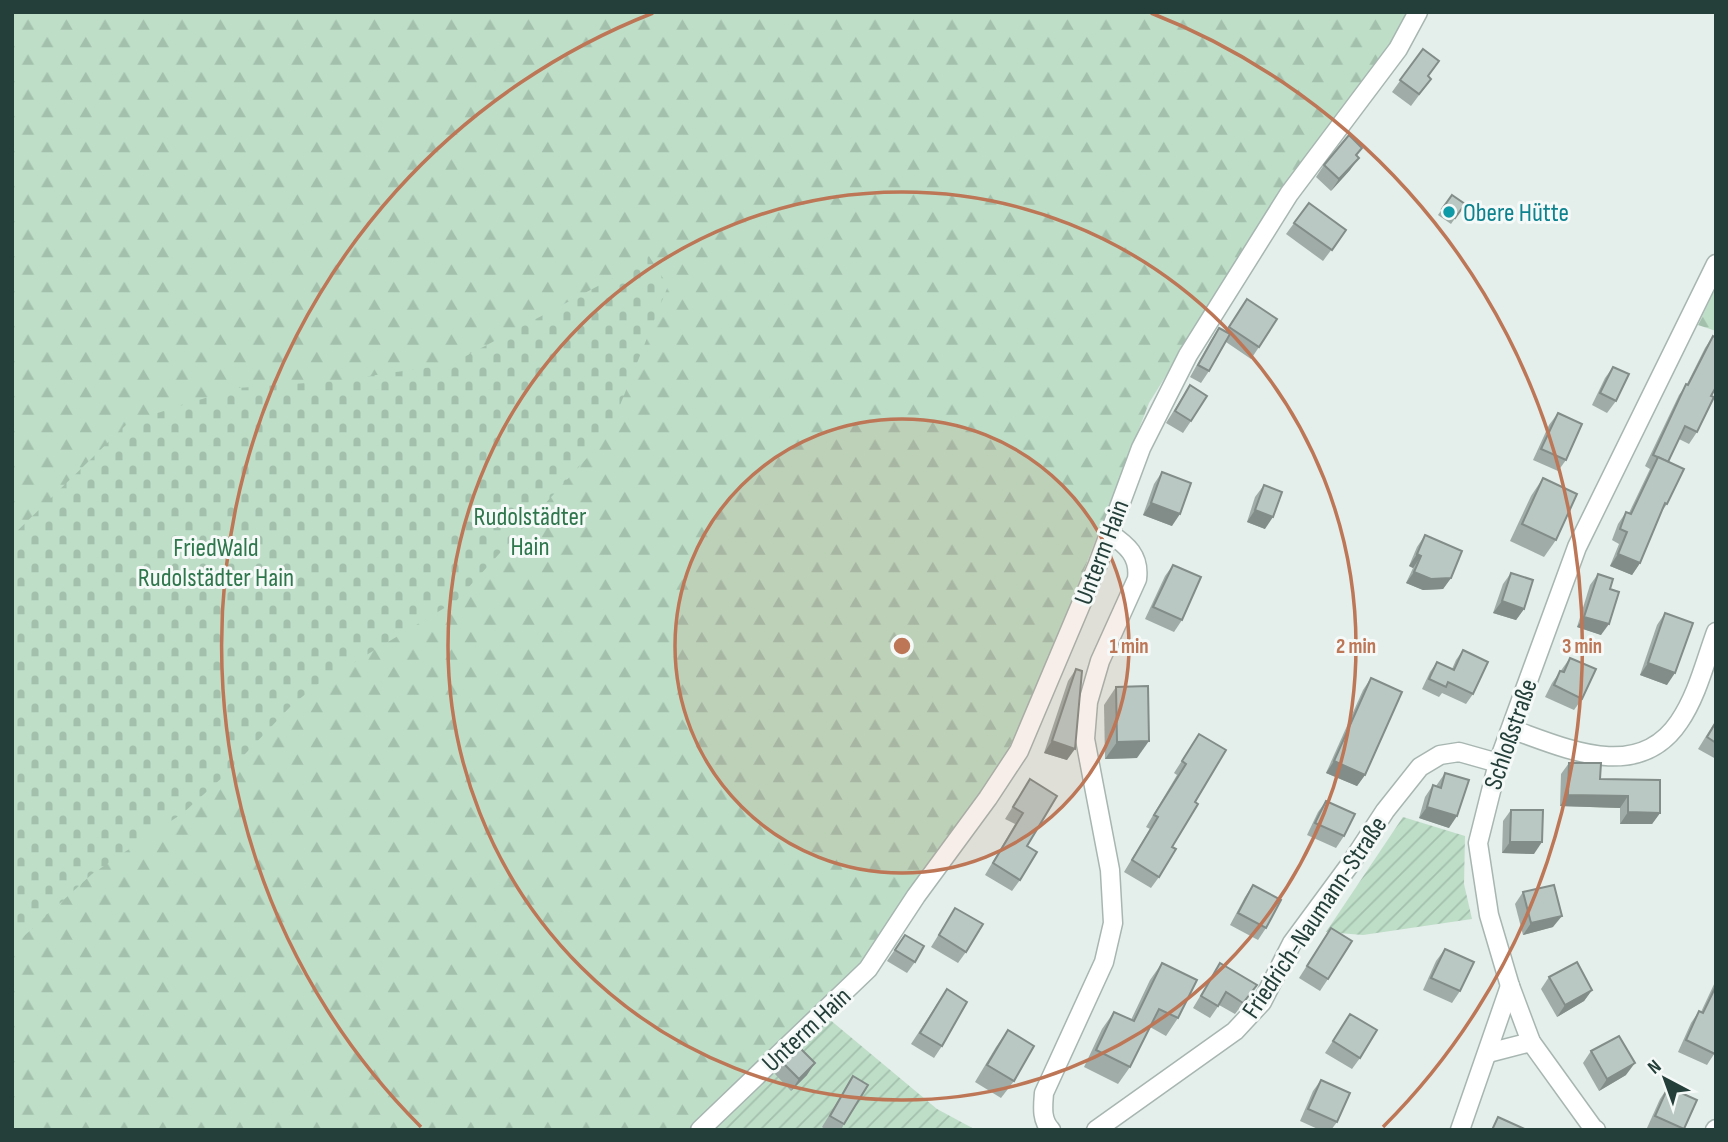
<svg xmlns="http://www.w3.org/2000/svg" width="1728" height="1142" viewBox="0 0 1728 1142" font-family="'Sofia Sans Condensed',sans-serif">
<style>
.forest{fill:url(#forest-firs)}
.cemetery{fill:url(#cemetery-stones)}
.garden{fill:url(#garden-furrows)}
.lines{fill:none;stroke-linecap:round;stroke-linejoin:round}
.street-casing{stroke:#a7b6b1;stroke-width:21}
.street{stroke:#fff;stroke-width:18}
.wall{fill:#a0aca8}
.shaded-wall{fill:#828c88}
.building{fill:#bac8c3;stroke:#828c88;stroke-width:2}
.ring{fill:none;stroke:#bd7656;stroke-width:3.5}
.culture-dot{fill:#0f9aa8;stroke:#f5faf8;stroke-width:2.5}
.labels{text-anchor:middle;stroke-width:6;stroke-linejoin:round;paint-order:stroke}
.culture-label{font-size:26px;fill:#0d838f;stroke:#f5faf8;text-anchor:start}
.park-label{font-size:26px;fill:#2e764c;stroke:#f5faf8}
.street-label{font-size:26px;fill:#243f39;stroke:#f5faf8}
.centre{fill:#bd7656;stroke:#f5faf8;stroke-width:3.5}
.ring-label{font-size:21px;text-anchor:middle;font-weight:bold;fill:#bd7656;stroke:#f5faf8;stroke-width:6;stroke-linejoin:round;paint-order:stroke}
</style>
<defs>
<pattern id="forest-firs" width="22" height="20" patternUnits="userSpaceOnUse" patternTransform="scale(1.75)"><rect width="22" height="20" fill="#bedec8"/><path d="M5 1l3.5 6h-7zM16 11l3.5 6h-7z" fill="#a3c0ad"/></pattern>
<pattern id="cemetery-stones" width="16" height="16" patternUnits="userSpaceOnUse" patternTransform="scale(1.75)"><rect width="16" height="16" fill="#bedec8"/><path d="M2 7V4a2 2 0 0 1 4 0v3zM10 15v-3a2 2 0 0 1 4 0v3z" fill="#a3c0ad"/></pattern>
<pattern id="garden-furrows" width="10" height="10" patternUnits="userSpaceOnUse" patternTransform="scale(1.75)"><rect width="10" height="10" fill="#bedec8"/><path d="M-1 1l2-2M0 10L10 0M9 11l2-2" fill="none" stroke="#a3c0ad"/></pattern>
</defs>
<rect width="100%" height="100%" fill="#e4eeea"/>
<g class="forest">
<polygon points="12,12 1411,12 1399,35 1203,316 1149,403 1033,701 998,769 855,975 692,1130 12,1130"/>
<polygon points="1716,287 1716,331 1698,325"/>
</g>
<polygon class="cemetery" points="647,253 668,286 608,435 456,601 315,686 290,707 224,776 183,813 92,874 12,947 12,536 129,422 237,388 335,381 451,364 630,269"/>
<g class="garden">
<polygon points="1403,817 1465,836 1464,884 1472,919 1363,935 1326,932"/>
<polygon points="829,1019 937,1109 976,1130 714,1130"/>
</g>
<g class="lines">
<defs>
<g id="street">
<path d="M1511,729C1565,748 1638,783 1679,722C1697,696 1705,662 1716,632"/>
<polyline points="1488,1053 1531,1042"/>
<polyline points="700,1130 868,969 916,896 988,798 1019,751 1098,564 1141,448 1188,355 1289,194 1398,49 1418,12"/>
<path d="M1051,1130C1041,1120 1043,1106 1044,1093L1104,962L1113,923L1110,870L1085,739L1088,702L1100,661L1137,579C1140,556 1127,545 1109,533"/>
<polyline points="1096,1130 1235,1031 1262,1002 1292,943 1351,863 1385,811 1420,767 1440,755 1459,752 1498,763"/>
<polyline points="1460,1130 1510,986"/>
<polyline points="1596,1130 1593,1128 1531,1042 1510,986 1489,915 1478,843 1498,763 1577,547 1716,264"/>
<polyline points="1715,1130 1716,1129"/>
</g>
</defs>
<use href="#street" class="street-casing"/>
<use href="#street" class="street"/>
</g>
<g class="wall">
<polygon points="1423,49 1428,77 1431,79 1411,106 1392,92"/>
<polygon points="1362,148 1356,156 1350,170 1331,191 1316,177 1324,165"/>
<polygon points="1452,195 1465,204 1451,224 1438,215"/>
<polygon points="1309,203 1346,230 1323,261 1286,234"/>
<polygon points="1247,299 1259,347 1251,359 1226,342 1209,371 1201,383 1190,377 1211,340 1219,328 1225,332"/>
<polygon points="1713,336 1711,396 1697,432 1689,444 1679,439 1668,462 1667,504 1662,511 1640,563 1632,575 1610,566 1619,544 1612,540 1618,524 1626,512 1629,513 1650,469 1645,466 1679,395 1687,384 1705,348"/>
<polygon points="1613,367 1616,401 1607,413 1592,405 1605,378"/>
<polygon points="1190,385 1191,421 1183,433 1166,423"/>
<polygon points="1558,413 1566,460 1558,471 1533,460 1549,425"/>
<polygon points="1162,472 1172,526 1143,515 1154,484"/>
<polygon points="1543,478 1556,540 1544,557 1510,541 1531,496"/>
<polygon points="1264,485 1265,529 1247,522 1255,497"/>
<polygon points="1425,535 1451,578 1443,589 1423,590 1406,583 1413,568 1409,566 1417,547"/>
<polygon points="1173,565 1182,620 1174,632 1145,619 1165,576"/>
<polygon points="1511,573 1524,609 1516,620 1493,613 1503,584"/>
<polygon points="1598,574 1610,589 1601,635 1577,627 1590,585"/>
<polygon points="1665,613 1667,685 1640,675 1657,625"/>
<polygon points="1463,650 1473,694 1466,704 1442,693 1439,697 1422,689 1430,672 1437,662 1452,669 1456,660"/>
<polygon points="1570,658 1582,699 1574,710 1545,697 1552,683"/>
<polygon points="1076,669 1067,760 1044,753 1068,681"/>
<polygon points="1371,678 1365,775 1357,786 1326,773 1363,690"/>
<polygon points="1116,687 1137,758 1105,759 1104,705"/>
<polygon points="1716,720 1716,759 1698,749"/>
<polygon points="1199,734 1195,802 1172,847 1159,877 1151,888 1124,872 1150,829 1146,827 1177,775 1174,773"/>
<polygon points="1569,763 1600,779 1660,813 1652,824 1620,824 1620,808 1560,806 1561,774"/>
<polygon points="1445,773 1449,828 1419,818 1425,797 1433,785 1436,786"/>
<polygon points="1030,779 1027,846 1020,880 1012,891 985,875 1015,824 1005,819"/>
<polygon points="1326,801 1344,836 1336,848 1307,835 1318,812"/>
<polygon points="1511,810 1534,854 1502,853 1503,821"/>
<polygon points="1253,885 1266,928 1258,940 1230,925 1245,897"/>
<polygon points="1523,892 1553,927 1523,935 1515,904"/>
<polygon points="955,908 966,952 958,963 931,947"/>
<polygon points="1331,928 1328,979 1320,991 1299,978"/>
<polygon points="905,935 915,962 907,973 887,961"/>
<polygon points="1445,949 1460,991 1452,1003 1423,990 1436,961"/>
<polygon points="1162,963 1178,1018 1166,1036 1150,1027 1130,1067 1118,1084 1084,1067 1102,1029 1114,1012 1131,1020 1150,980"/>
<polygon points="1220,963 1257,985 1235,1014 1219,1005 1210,1018 1193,1008"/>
<polygon points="1549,977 1592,990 1584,1001 1557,1017 1541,989"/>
<polygon points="1716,980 1716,1051 1707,1065 1678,1052 1691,1023 1699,1011 1701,1012"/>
<polygon points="947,989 942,1046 934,1058 911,1044"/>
<polygon points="1350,1014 1360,1058 1352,1069 1325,1053"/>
<polygon points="1008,1030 1014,1081 1001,1098 975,1082 996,1047"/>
<polygon points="1591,1051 1626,1075 1599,1091 1583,1063"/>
<polygon points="783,1063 807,1075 791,1091 775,1074"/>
<polygon points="853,1076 844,1124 841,1130 826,1130 822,1127"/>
<polygon points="1321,1080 1337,1122 1331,1130 1320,1130 1300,1121 1313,1091"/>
<polygon points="1668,1087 1697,1100 1683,1130 1651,1130 1647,1128 1660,1099"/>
</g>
<g class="shaded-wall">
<polygon points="1359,158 1350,170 1331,191 1339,179"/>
<polygon points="1151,503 1180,514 1172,526 1143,515"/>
<polygon points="1255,510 1273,517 1265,529 1247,522"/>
<polygon points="1417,554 1421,556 1413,568 1409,566"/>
<polygon points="1618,554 1640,563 1632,575 1610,566"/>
<polygon points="1414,572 1451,578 1443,589 1423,590 1406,583"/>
<polygon points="1502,601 1524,609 1516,620 1493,613"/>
<polygon points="1584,617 1609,624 1601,635 1577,627"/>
<polygon points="1648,663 1675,673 1667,685 1640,675"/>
<polygon points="1052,741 1075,749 1067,760 1044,753"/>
<polygon points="1149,741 1137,758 1105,759 1117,742"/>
<polygon points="1334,761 1365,775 1357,786 1326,773"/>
<polygon points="1568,795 1628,796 1620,808 1560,806"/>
<polygon points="1427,807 1457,816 1449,828 1419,818"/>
<polygon points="1628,812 1660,813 1652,824 1620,824"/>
<polygon points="1510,842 1542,842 1534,854 1502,853"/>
<polygon points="1562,916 1553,927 1523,935 1531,923"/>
<polygon points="1592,990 1584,1001 1557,1017 1565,1005"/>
<polygon points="815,1063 807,1075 791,1091 799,1079"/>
<polygon points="1635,1063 1626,1075 1599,1091 1607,1079"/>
</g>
<g class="building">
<polygon points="1423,49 1439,61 1428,76 1431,79 1419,94 1400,80"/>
<polygon points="1349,135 1362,148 1356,155 1359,158 1339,179 1324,165"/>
<polygon points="1452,195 1465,204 1455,218 1442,209"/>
<polygon points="1309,203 1346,230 1332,250 1294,223"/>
<polygon points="1247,299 1277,319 1259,347 1229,327"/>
<polygon points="1219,328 1230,334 1209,371 1198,365"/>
<polygon points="1713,336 1716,338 1716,387 1711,396 1714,397 1697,432 1685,426 1668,462 1653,455 1686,384 1688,385"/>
<polygon points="1613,367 1629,374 1616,401 1600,393"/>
<polygon points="1190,385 1207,396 1191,421 1175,411"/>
<polygon points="1558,413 1582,424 1566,460 1541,449"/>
<polygon points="1658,457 1684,469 1667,504 1665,503 1640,563 1618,554 1627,532 1620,529 1626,512 1631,514"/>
<polygon points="1162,472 1191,483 1180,514 1151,503"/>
<polygon points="1543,478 1577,494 1556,540 1522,524"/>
<polygon points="1264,485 1282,492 1273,517 1255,510"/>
<polygon points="1425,535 1462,551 1451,578 1431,579 1414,572 1421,556 1417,554"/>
<polygon points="1173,565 1201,577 1182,620 1153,607"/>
<polygon points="1511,573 1533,580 1524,609 1502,601"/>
<polygon points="1598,574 1613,579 1610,589 1619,592 1609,624 1584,617"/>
<polygon points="1665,613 1693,623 1675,673 1648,663"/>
<polygon points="1463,650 1488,662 1473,694 1448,682 1446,687 1429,679 1437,662 1454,670"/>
<polygon points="1570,658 1596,669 1582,699 1554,685 1560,671 1564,672"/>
<polygon points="1076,669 1082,671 1075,749 1052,741"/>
<polygon points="1371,678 1402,692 1365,775 1334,761"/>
<polygon points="1148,686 1149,741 1117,742 1116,687"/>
<polygon points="1716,722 1716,743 1707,737"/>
<polygon points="1199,734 1226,750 1195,802 1198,804 1172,847 1176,849 1159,877 1132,860 1158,817 1154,815 1186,764 1182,761"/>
<polygon points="1569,763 1601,763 1600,779 1660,780 1660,813 1628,812 1628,796 1568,795"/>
<polygon points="1445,773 1469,780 1457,816 1427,807 1433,785 1441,788"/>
<polygon points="1030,779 1057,796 1027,846 1037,852 1020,880 993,863 1023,813 1013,807"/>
<polygon points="1326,801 1355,814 1344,836 1315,823"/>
<polygon points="1511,810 1543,810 1542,842 1510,842"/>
<polygon points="1253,885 1281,900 1266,928 1238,913"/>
<polygon points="1554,885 1562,916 1531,923 1523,892"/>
<polygon points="955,908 983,924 966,952 939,935"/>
<polygon points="1331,928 1352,941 1328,979 1307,966"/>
<polygon points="905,935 924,946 915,962 895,950"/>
<polygon points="1445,949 1474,962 1460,991 1431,978"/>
<polygon points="1577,962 1592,990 1565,1005 1549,977"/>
<polygon points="1162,963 1197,980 1178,1018 1159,1009 1130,1067 1096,1050 1114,1012 1134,1021"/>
<polygon points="1220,963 1257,985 1243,1003 1226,992 1218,1006 1201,996"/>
<polygon points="1716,986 1716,1051 1715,1054 1686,1040 1699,1011 1703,1013"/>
<polygon points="947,989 967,1002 942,1046 920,1033"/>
<polygon points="1350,1014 1377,1030 1360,1058 1333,1041"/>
<polygon points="1008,1030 1034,1046 1014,1081 987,1065"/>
<polygon points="1619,1036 1635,1063 1607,1079 1591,1051"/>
<polygon points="799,1047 815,1063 799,1079 783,1063"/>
<polygon points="853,1076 868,1085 844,1124 830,1116"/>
<polygon points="1321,1080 1350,1093 1337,1122 1308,1109"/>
<polygon points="1668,1087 1697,1100 1684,1129 1655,1116"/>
<polygon points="1498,1117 1527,1130 1492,1130"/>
</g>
<circle cx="902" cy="646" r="227" fill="#bd7656" fill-opacity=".12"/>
<g class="ring">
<circle cx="902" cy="646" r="227"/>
<circle cx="902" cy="646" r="454"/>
<path d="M421 1127A680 680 0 0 1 653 13M1151 13A680 680 0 0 1 1383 1127"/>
</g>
<circle class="culture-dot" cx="1449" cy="212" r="7"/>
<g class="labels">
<g class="culture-label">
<text x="1463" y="221">Obere Hütte</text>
</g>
<g class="park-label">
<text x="530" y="525">Rudolstädter<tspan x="530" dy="30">Hain</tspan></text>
<text x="216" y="556">FriedWald<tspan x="216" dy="30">Rudolstädter Hain</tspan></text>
</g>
<g class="street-label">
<text transform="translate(1101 552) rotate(-69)" y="9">Unterm Hain</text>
<text transform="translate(1510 734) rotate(-71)" y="9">Schloßstraße</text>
<text transform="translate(1314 917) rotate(-56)" y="9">Friedrich-Naumann-Straße</text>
<text transform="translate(806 1029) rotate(-43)" y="9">Unterm Hain</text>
</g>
</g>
<circle cx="902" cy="646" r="10" class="centre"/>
<g class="ring-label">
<text x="1129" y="653">1 min</text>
<text x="1356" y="653">2 min</text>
<text x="1582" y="653">3 min</text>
</g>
<rect width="1728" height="1142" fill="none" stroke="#243f39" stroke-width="28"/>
<g transform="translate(1665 1079) rotate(319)" stroke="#f5faf8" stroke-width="5" paint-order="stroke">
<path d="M0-5L12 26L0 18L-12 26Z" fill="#243f39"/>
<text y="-10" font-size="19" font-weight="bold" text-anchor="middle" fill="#243f39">N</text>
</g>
</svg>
